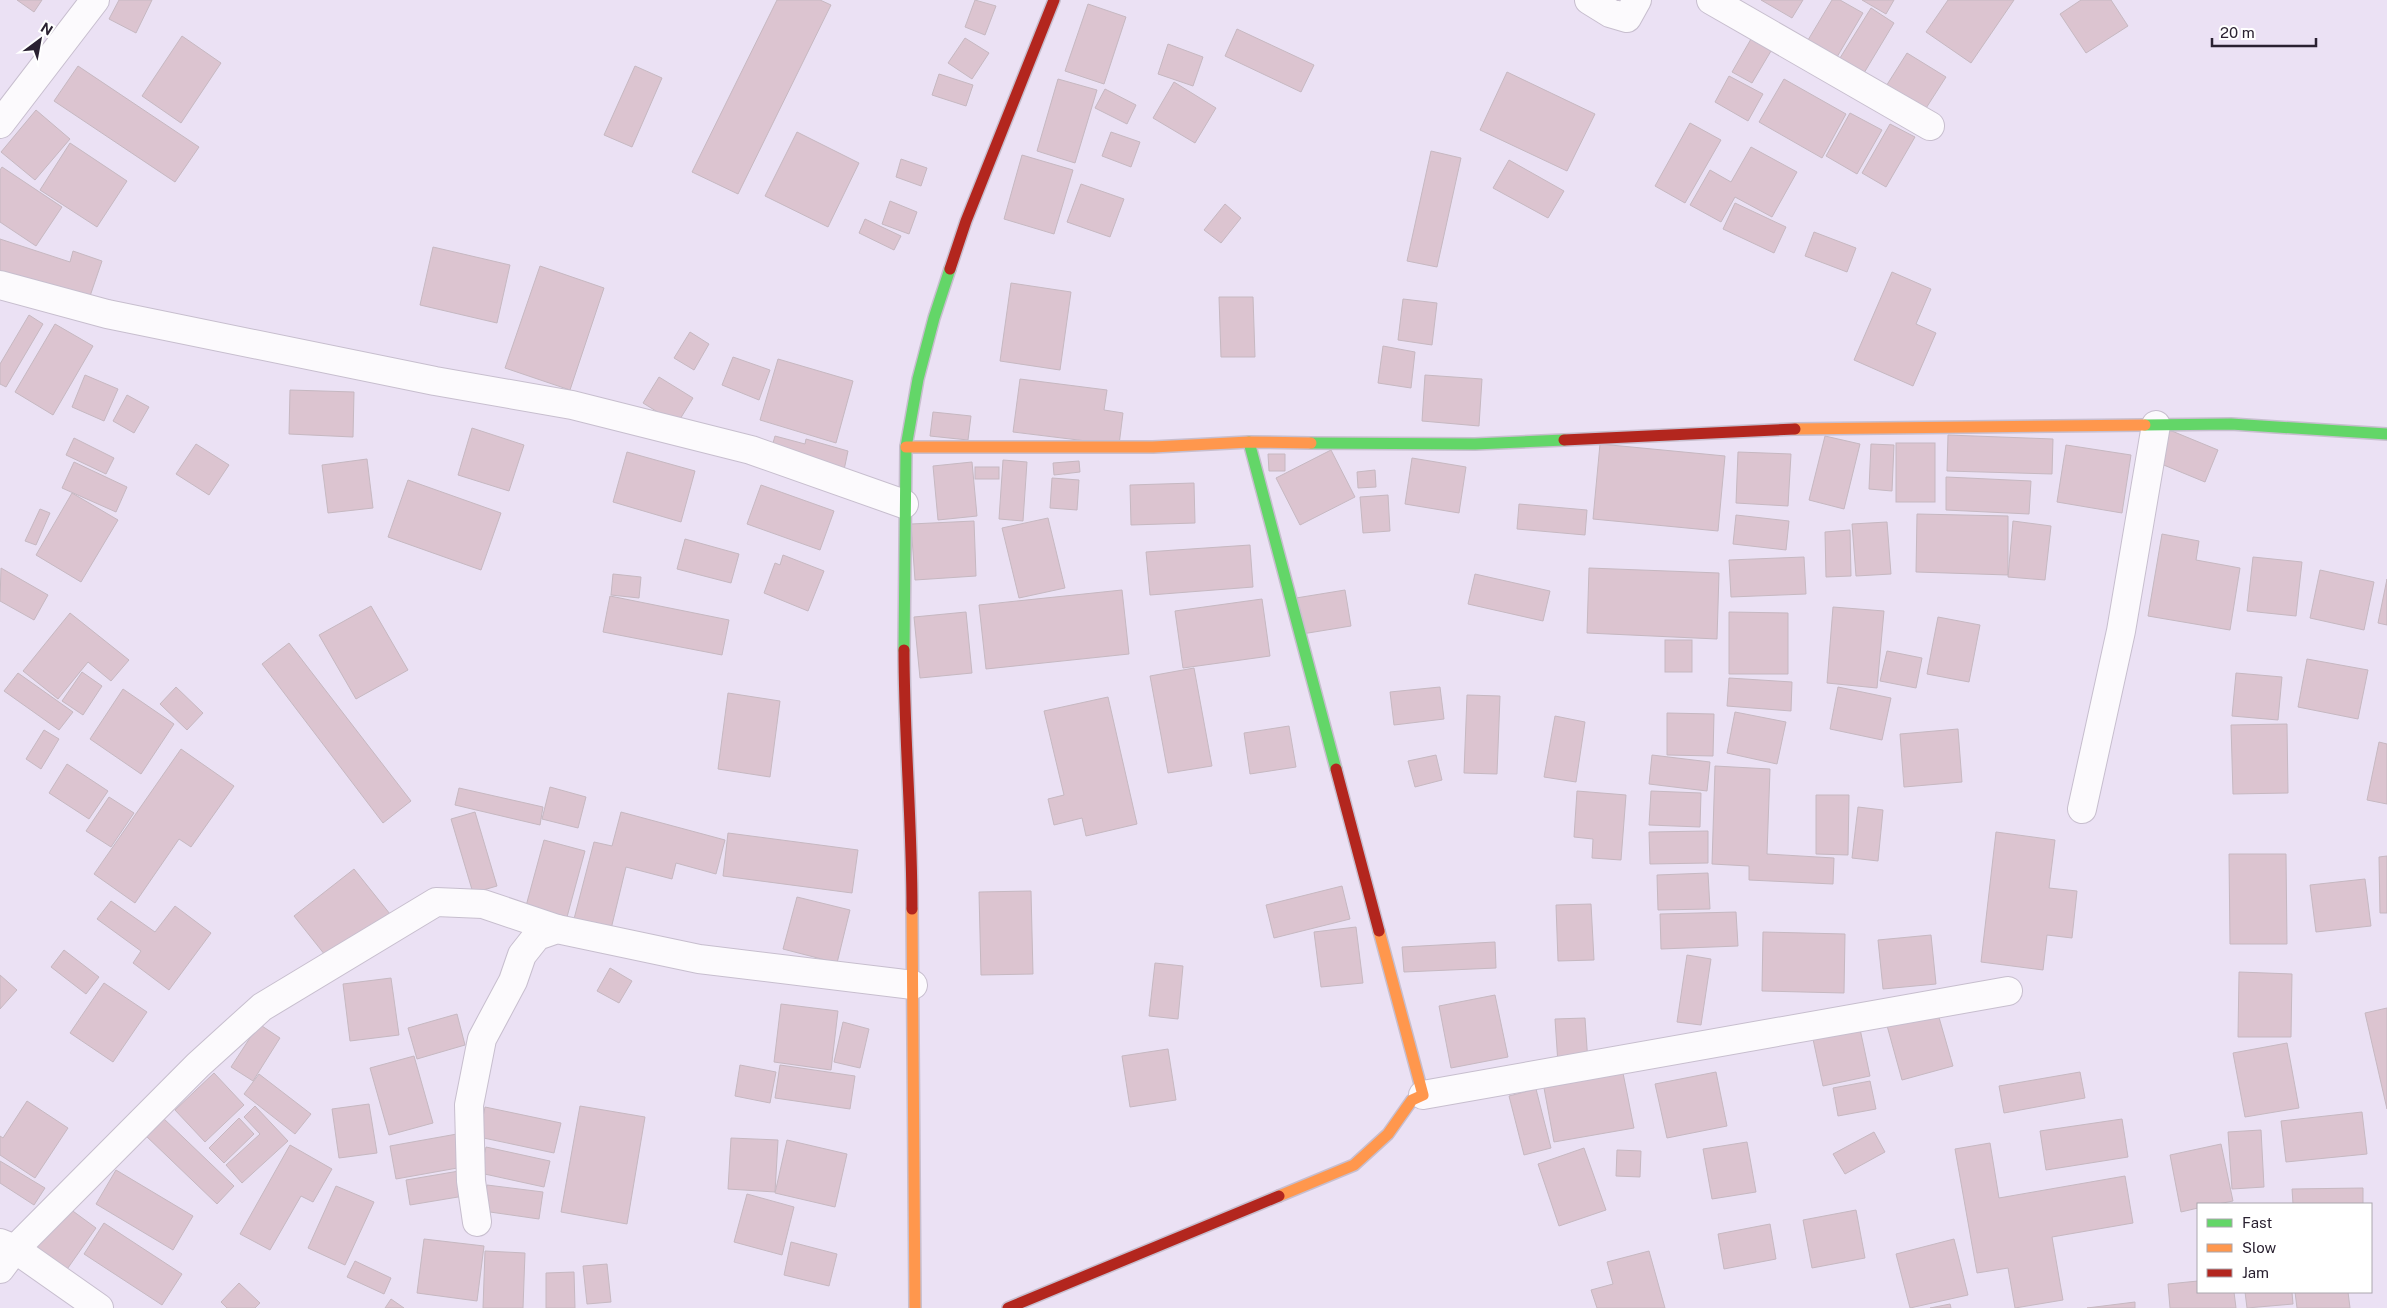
<svg xmlns="http://www.w3.org/2000/svg" width="2387" height="1308" viewBox="0 0 2387 1308" font-family="'Public Sans',sans-serif">
<style>
.building{fill:#dcc4d0;stroke:#c6b8c1}
.lines{fill:none;stroke-linecap:round;stroke-linejoin:round}
.street-casing{stroke:#c7bece;stroke-width:30}
.fast-casing{stroke:#c7bece;stroke-width:14}
.slow-casing{stroke:#c7bece;stroke-width:14}
.jam-casing{stroke:#c7bece;stroke-width:14}
.street{stroke:#fcfafd;stroke-width:28}
.fast{stroke:#63d668;stroke-width:11}
.slow{stroke:#ff974d;stroke-width:11}
.jam{stroke:#b3261e;stroke-width:11}
</style>
<rect width="100%" height="100%" fill="#ebe1f4"/>
<g class="building">
<polygon points="17,0 42,0 34,12"/>
<polygon points="119,0 152,0 136,33 109,19"/>
<polygon points="777,0 820,0 831,5 738,194 692,172"/>
<polygon points="975,0 996,6 985,35 965,27"/>
<polygon points="1761,0 1803,0 1792,18"/>
<polygon points="1832,0 1840,0 1863,13 1837,57 1808,40"/>
<polygon points="1862,0 1894,0 1886,14"/>
<polygon points="1948,0 2014,0 1971,63 1926,32"/>
<polygon points="2081,0 2111,0 2128,26 2086,53 2060,14"/>
<polygon points="1088,4 1126,17 1104,84 1065,71"/>
<polygon points="1871,8 1894,23 1864,73 1840,58"/>
<polygon points="1237,29 1314,65 1301,92 1225,56"/>
<polygon points="182,36 221,63 181,123 142,96"/>
<polygon points="965,38 989,53 972,79 948,63"/>
<polygon points="1751,39 1771,51 1752,83 1732,72"/>
<polygon points="1168,44 1203,57 1193,86 1158,74"/>
<polygon points="1907,53 1946,77 1921,116 1883,91"/>
<polygon points="78,66 199,147 175,182 54,101"/>
<polygon points="635,66 662,78 632,147 604,135"/>
<polygon points="1507,72 1595,114 1567,171 1480,130"/>
<polygon points="939,74 973,85 966,106 932,95"/>
<polygon points="1729,76 1763,94 1748,121 1715,102"/>
<polygon points="1058,79 1097,90 1075,163 1037,151"/>
<polygon points="1784,79 1846,114 1822,158 1759,122"/>
<polygon points="1174,82 1216,108 1195,143 1153,118"/>
<polygon points="1105,89 1136,105 1127,124 1095,108"/>
<polygon points="36,110 70,139 35,180 1,152"/>
<polygon points="1850,113 1882,130 1857,174 1826,156"/>
<polygon points="1690,123 1721,140 1685,203 1655,186"/>
<polygon points="1890,124 1915,137 1886,187 1862,173"/>
<polygon points="797,132 859,163 828,227 765,196"/>
<polygon points="1111,132 1140,142 1131,167 1102,156"/>
<polygon points="70,143 127,181 97,227 40,190"/>
<polygon points="1751,147 1797,172 1772,217 1735,197 1721,222 1690,205 1710,170 1731,182"/>
<polygon points="1431,151 1461,158 1437,267 1407,261"/>
<polygon points="1022,155 1073,170 1054,234 1004,219"/>
<polygon points="901,159 927,168 921,186 896,177"/>
<polygon points="1509,160 1564,191 1548,218 1493,188"/>
<polygon points="2,167 62,207 36,246 0,222 0,170"/>
<polygon points="1081,184 1124,199 1110,237 1067,222"/>
<polygon points="890,201 917,212 909,234 882,224"/>
<polygon points="1735,203 1786,227 1774,253 1723,229"/>
<polygon points="1225,204 1241,218 1221,243 1204,230"/>
<polygon points="865,219 901,236 894,250 859,233"/>
<polygon points="1814,232 1856,248 1847,272 1805,256"/>
<polygon points="0,239 70,262 73,251 102,261 88,302 0,272"/>
<polygon points="433,247 510,265 497,323 420,305"/>
<polygon points="540,266 604,288 570,390 505,368"/>
<polygon points="1892,272 1931,289 1916,324 1936,333 1913,386 1854,360"/>
<polygon points="1011,283 1071,292 1060,370 1000,361"/>
<polygon points="1219,297 1253,297 1255,357 1221,357"/>
<polygon points="1403,299 1437,303 1432,345 1398,340"/>
<polygon points="29,315 43,324 6,387 0,384 0,364"/>
<polygon points="55,324 93,346 53,415 15,392"/>
<polygon points="690,332 709,344 694,370 674,358"/>
<polygon points="1383,346 1415,352 1411,388 1378,383"/>
<polygon points="733,357 770,370 759,400 722,385"/>
<polygon points="778,359 853,381 836,443 760,420"/>
<polygon points="85,375 118,389 104,421 72,407"/>
<polygon points="1425,375 1482,379 1479,426 1422,421"/>
<polygon points="659,377 693,398 677,424 643,403"/>
<polygon points="1020,379 1107,390 1104,410 1123,413 1119,445 1013,432"/>
<polygon points="290,390 354,392 353,437 289,434"/>
<polygon points="127,395 149,407 134,433 113,421"/>
<polygon points="933,412 971,416 968,440 930,436"/>
<polygon points="472,428 524,445 509,491 458,475"/>
<polygon points="2167,429 2218,450 2205,482 2154,461"/>
<polygon points="1948,435 2053,439 2052,474 1947,471"/>
<polygon points="775,436 805,444 806,439 848,451 844,470 771,450"/>
<polygon points="1825,436 1860,444 1844,509 1809,500"/>
<polygon points="74,438 114,458 106,474 66,455"/>
<rect x="1896" y="443" width="39" height="59"/>
<polygon points="196,444 229,465 209,495 176,474"/>
<polygon points="1600,444 1725,456 1718,531 1593,519"/>
<polygon points="1871,444 1894,445 1892,491 1869,489"/>
<polygon points="2066,445 2131,455 2122,513 2057,502"/>
<polygon points="1331,450 1355,497 1300,525 1276,478"/>
<polygon points="627,452 695,471 681,522 613,502"/>
<polygon points="1738,452 1791,454 1788,506 1736,503"/>
<polygon points="1268,454 1285,454 1285,471 1269,471"/>
<polygon points="1412,458 1466,467 1459,513 1405,504"/>
<polygon points="367,459 373,508 328,513 322,465"/>
<polygon points="1003,460 1027,462 1023,521 999,519"/>
<polygon points="1079,461 1080,472 1054,475 1053,463"/>
<polygon points="74,462 127,487 116,512 62,488"/>
<polygon points="972,462 977,516 938,520 933,466"/>
<rect x="975" y="467" width="24" height="12"/>
<polygon points="1375,470 1376,487 1358,488 1357,472"/>
<polygon points="1946,477 2031,481 2029,514 1946,510"/>
<polygon points="1052,478 1079,480 1077,510 1050,508"/>
<polygon points="408,480 501,513 481,570 388,537"/>
<polygon points="1194,483 1195,523 1131,525 1130,485"/>
<polygon points="761,485 834,511 820,550 747,524"/>
<polygon points="72,493 118,520 81,582 36,555"/>
<polygon points="1388,495 1390,531 1363,533 1360,497"/>
<polygon points="1519,504 1587,510 1585,535 1517,529"/>
<polygon points="40,509 50,513 36,545 25,541"/>
<polygon points="1917,514 2008,516 2008,575 1916,572"/>
<polygon points="1736,515 1789,521 1786,550 1733,544"/>
<polygon points="1048,518 1065,588 1019,598 1002,528"/>
<polygon points="974,521 976,576 915,580 911,524"/>
<polygon points="2013,521 2051,526 2045,580 2008,577"/>
<polygon points="1887,522 1891,574 1856,576 1852,524"/>
<polygon points="1850,530 1851,576 1826,577 1825,532"/>
<polygon points="2162,534 2199,541 2196,560 2240,568 2230,630 2148,616"/>
<polygon points="685,539 739,554 731,583 677,569"/>
<polygon points="1250,545 1253,587 1150,595 1146,552"/>
<polygon points="783,555 824,571 808,611 764,593 775,563 780,565"/>
<polygon points="1804,557 1806,594 1731,597 1729,560"/>
<polygon points="2253,557 2302,562 2296,616 2247,611"/>
<polygon points="1,568 48,595 34,620 0,601"/>
<polygon points="1589,568 1719,573 1717,639 1587,633"/>
<polygon points="2320,570 2374,582 2364,630 2310,618"/>
<polygon points="613,574 641,577 639,598 611,595"/>
<polygon points="1475,574 1550,591 1543,621 1468,604"/>
<polygon points="2387,579 2387,625 2378,623"/>
<polygon points="1122,590 1129,654 986,669 979,605"/>
<polygon points="1345,590 1351,626 1302,634 1296,598"/>
<polygon points="610,596 729,620 722,655 603,632"/>
<polygon points="1262,599 1270,656 1183,668 1175,611"/>
<polygon points="371,606 408,670 356,699 319,635"/>
<polygon points="1833,607 1884,611 1877,688 1827,683"/>
<polygon points="966,612 972,673 920,678 914,617"/>
<polygon points="1729,612 1788,613 1788,674 1729,674"/>
<polygon points="70,613 129,660 111,681 88,662 58,699 23,671"/>
<polygon points="1938,617 1980,625 1969,682 1927,674"/>
<rect x="1665" y="640" width="27" height="32"/>
<polygon points="289,643 411,801 383,823 262,664"/>
<polygon points="1887,651 1922,658 1916,688 1880,681"/>
<polygon points="2307,659 2368,670 2358,719 2298,707"/>
<polygon points="1194,668 1212,766 1168,773 1150,676"/>
<polygon points="82,672 102,686 83,715 62,701"/>
<polygon points="18,673 73,712 59,730 4,691"/>
<polygon points="2236,673 2282,677 2278,720 2232,716"/>
<polygon points="1729,678 1792,682 1791,711 1727,706"/>
<polygon points="176,687 203,713 187,730 160,704"/>
<polygon points="1440,687 1444,719 1394,725 1390,692"/>
<polygon points="1838,687 1891,698 1882,740 1830,729"/>
<polygon points="123,689 174,724 141,774 90,739"/>
<polygon points="728,693 780,701 770,777 718,769"/>
<polygon points="1467,695 1500,696 1497,774 1464,773"/>
<polygon points="1108,697 1137,824 1086,836 1082,818 1054,825 1048,799 1064,795 1044,711"/>
<polygon points="1735,712 1786,722 1777,764 1727,753"/>
<polygon points="1667,713 1714,714 1713,756 1667,755"/>
<polygon points="1555,716 1585,722 1576,782 1544,777"/>
<polygon points="2287,724 2288,793 2233,794 2231,725"/>
<polygon points="1289,726 1296,767 1250,774 1244,733"/>
<polygon points="1958,729 1962,782 1904,787 1900,734"/>
<polygon points="44,730 59,739 41,769 26,759"/>
<polygon points="2379,742 2387,744 2387,804 2367,800"/>
<polygon points="181,749 234,786 191,847 179,839 135,903 94,874"/>
<polygon points="1436,755 1442,780 1415,787 1408,761"/>
<polygon points="1652,755 1710,762 1707,791 1649,784"/>
<polygon points="67,764 108,791 89,819 49,793"/>
<polygon points="1715,766 1770,769 1767,854 1834,858 1833,884 1749,880 1749,866 1712,864"/>
<polygon points="550,787 586,797 578,828 542,819"/>
<polygon points="459,788 543,807 540,825 455,805"/>
<polygon points="1577,791 1626,795 1621,860 1592,858 1593,839 1574,837"/>
<polygon points="1651,791 1701,793 1700,827 1649,825"/>
<polygon points="1816,795 1849,795 1848,855 1816,854"/>
<polygon points="109,797 134,813 111,847 86,831"/>
<polygon points="1858,807 1883,810 1878,861 1852,858"/>
<polygon points="475,812 497,886 473,893 451,819"/>
<polygon points="621,812 725,840 716,874 676,863 672,879 626,867 611,929 574,919 594,842 612,846"/>
<polygon points="1708,831 1708,863 1650,864 1649,832"/>
<polygon points="1996,832 2055,840 2049,888 2077,891 2072,938 2047,935 2043,970 1981,962"/>
<polygon points="728,833 858,850 852,893 723,876"/>
<polygon points="544,840 585,851 567,917 526,906"/>
<polygon points="2229,854 2286,854 2287,944 2230,944"/>
<polygon points="2387,856 2387,913 2380,913 2379,857"/>
<polygon points="354,869 390,914 329,960 294,916"/>
<polygon points="1708,873 1710,909 1658,910 1657,875"/>
<polygon points="2365,879 2371,926 2316,932 2310,885"/>
<polygon points="1342,886 1350,919 1274,938 1266,905"/>
<polygon points="1031,891 1033,974 981,975 979,892"/>
<polygon points="797,897 850,910 837,963 783,949"/>
<polygon points="111,901 155,932 175,906 211,933 169,990 133,963 141,951 97,919"/>
<polygon points="1591,904 1594,960 1558,961 1556,905"/>
<polygon points="1736,912 1738,946 1661,949 1660,914"/>
<polygon points="1356,927 1363,983 1321,987 1314,932"/>
<polygon points="1763,932 1845,934 1844,993 1762,991"/>
<polygon points="1931,935 1936,984 1883,989 1878,940"/>
<polygon points="1495,942 1496,968 1404,972 1402,947"/>
<polygon points="64,950 99,977 86,994 51,967"/>
<polygon points="1687,955 1711,959 1701,1025 1677,1022"/>
<polygon points="1155,963 1183,966 1178,1019 1149,1016"/>
<polygon points="610,968 632,981 619,1003 597,991"/>
<polygon points="2239,972 2292,974 2291,1037 2238,1037"/>
<polygon points="0,975 17,990 0,1009"/>
<polygon points="391,978 399,1035 350,1041 343,984"/>
<polygon points="104,983 147,1012 113,1062 70,1033"/>
<polygon points="1495,995 1508,1057 1451,1068 1439,1006"/>
<polygon points="781,1004 838,1011 831,1070 774,1062"/>
<polygon points="1936,1007 1953,1066 1902,1080 1886,1022"/>
<polygon points="2387,1008 2387,1109 2365,1013"/>
<polygon points="457,1014 465,1045 417,1059 408,1028"/>
<polygon points="1585,1018 1588,1063 1558,1064 1555,1019"/>
<polygon points="843,1022 869,1029 860,1068 834,1062"/>
<polygon points="259,1024 280,1038 253,1081 231,1067"/>
<polygon points="1860,1029 1870,1076 1823,1086 1813,1039"/>
<polygon points="2287,1043 2299,1108 2245,1117 2233,1053"/>
<polygon points="1168,1049 1176,1100 1130,1107 1122,1056"/>
<polygon points="414,1056 433,1123 389,1135 370,1068"/>
<polygon points="740,1065 776,1072 770,1103 735,1096"/>
<polygon points="780,1065 855,1076 850,1109 775,1098"/>
<polygon points="1716,1072 1727,1126 1667,1138 1655,1084"/>
<polygon points="2080,1072 2085,1098 2004,1113 1999,1086"/>
<polygon points="214,1073 244,1105 205,1142 175,1110"/>
<polygon points="1623,1073 1634,1128 1554,1142 1544,1088"/>
<polygon points="259,1074 311,1114 295,1134 244,1094"/>
<polygon points="1870,1081 1876,1109 1838,1116 1833,1088"/>
<polygon points="1536,1089 1551,1148 1524,1155 1509,1096"/>
<polygon points="27,1101 68,1128 35,1178 0,1155 0,1136 3,1138"/>
<polygon points="369,1104 377,1153 339,1158 332,1109"/>
<polygon points="255,1106 288,1141 242,1183 226,1165 260,1134 244,1117"/>
<polygon points="580,1106 645,1117 627,1224 561,1212"/>
<polygon points="485,1107 561,1123 554,1153 479,1137"/>
<polygon points="2362,1112 2367,1154 2286,1162 2281,1121"/>
<polygon points="162,1117 234,1186 217,1204 145,1135"/>
<polygon points="239,1118 254,1134 224,1163 209,1148"/>
<polygon points="2122,1119 2128,1157 2046,1170 2040,1131"/>
<polygon points="2261,1130 2264,1187 2232,1189 2228,1132"/>
<polygon points="1874,1132 1885,1152 1845,1174 1833,1154"/>
<polygon points="457,1134 463,1167 396,1179 390,1146"/>
<polygon points="731,1138 778,1140 775,1192 728,1189"/>
<polygon points="787,1140 847,1154 835,1207 775,1193"/>
<polygon points="1747,1142 1756,1192 1712,1199 1703,1149"/>
<polygon points="1990,1143 1999,1198 2125,1176 2133,1223 2052,1237 2063,1300 2015,1308 2008,1268 1977,1273 1955,1149"/>
<polygon points="2221,1144 2233,1201 2218,1204 2198,1204 2198,1208 2181,1212 2170,1155"/>
<polygon points="290,1145 332,1169 313,1202 301,1196 270,1250 240,1234"/>
<polygon points="486,1147 550,1161 544,1187 480,1173"/>
<polygon points="1584,1148 1606,1210 1559,1226 1538,1164"/>
<polygon points="1617,1150 1641,1151 1640,1177 1616,1176"/>
<polygon points="0,1161 45,1188 34,1205 0,1183"/>
<polygon points="116,1170 193,1216 173,1250 96,1204"/>
<polygon points="459,1171 464,1196 410,1205 406,1180"/>
<polygon points="487,1185 543,1192 539,1219 483,1211"/>
<polygon points="336,1186 374,1202 345,1265 308,1248"/>
<polygon points="2363,1188 2363,1204 2293,1204 2292,1189"/>
<polygon points="747,1194 794,1207 782,1255 734,1242"/>
<polygon points="66,1206 96,1228 63,1275 32,1254"/>
<polygon points="1856,1210 1865,1258 1812,1268 1803,1220"/>
<polygon points="104,1223 182,1274 162,1305 84,1254"/>
<polygon points="1770,1224 1776,1259 1724,1269 1718,1234"/>
<polygon points="424,1239 484,1246 477,1301 417,1293"/>
<polygon points="1954,1239 1968,1295 1910,1308 1896,1254"/>
<polygon points="791,1242 837,1254 829,1286 784,1275"/>
<polygon points="485,1251 525,1253 523,1308 483,1308"/>
<polygon points="1649,1251 1665,1308 1597,1308 1591,1290 1613,1284 1607,1262"/>
<polygon points="355,1261 391,1278 384,1294 347,1277"/>
<polygon points="607,1264 611,1302 587,1304 583,1266"/>
<polygon points="574,1272 575,1308 546,1308 546,1273"/>
<polygon points="2198,1281 2198,1292 2234,1292 2236,1308 2170,1308 2168,1284"/>
<polygon points="239,1283 260,1303 255,1308 227,1308 221,1302"/>
<polygon points="2245,1292 2292,1292 2293,1304 2247,1308"/>
<polygon points="2295,1292 2348,1292 2350,1308 2297,1308"/>
<polygon points="391,1299 404,1308 385,1308"/>
<polygon points="2135,1302 2135,1308 2087,1308"/>
<polygon points="1950,1304 1951,1308 1930,1308"/>
</g>
<g class="lines">
<defs>
<g id="street">
<polyline points="1589,0 1610,13 1627,18 1637,0"/>
<polyline points="1711,0 1930,126"/>
<polyline points="0,124 95,0"/>
<polyline points="0,285 107,314 435,381 572,405 751,450 904,504"/>
<polyline points="2082,809 2121,631 2156,425"/>
<polyline points="1423,1095 2008,991"/>
<polyline points="477,1222 471,1181 469,1105 482,1039 513,981 522,955 537,936 557,929 699,959 913,985"/>
<polyline points="0,1243 15,1249 99,1308"/>
<polyline points="0,1269 15,1249 198,1065 262,1007 436,902 483,904 557,929"/>
</g>
<g id="fast">
<polyline points="2145,425 2231,424 2387,434"/>
<polyline points="1249,442 1336,769"/>
<polyline points="1311,443 1475,444 1564,440"/>
<polyline points="904,650 906,447 918,379 934,318 950,269"/>
</g>
<g id="slow">
<polyline points="1795,429 2145,425"/>
<polyline points="906,447 1153,447 1249,442 1311,443"/>
<polyline points="912,909 915,1308"/>
<polyline points="1279,1196 1354,1165 1388,1134 1412,1100 1423,1095 1379,931"/>
</g>
<g id="jam">
<polyline points="950,269 966,221 1054,0"/>
<polyline points="1564,440 1795,429"/>
<path d="M904,650C904,736 912,822 912,909"/>
<polyline points="1336,769 1379,931"/>
<polyline points="1008,1308 1279,1196"/>
</g>
</defs>
<use href="#street" class="street-casing"/>
<use href="#fast" class="fast-casing"/>
<use href="#slow" class="slow-casing"/>
<use href="#jam" class="jam-casing"/>
<use href="#street" class="street"/>
<use href="#fast" class="fast"/>
<use href="#slow" class="slow"/>
<use href="#jam" class="jam"/>
</g>
<rect x="2197" y="1203" width="175" height="90" fill="#ffffff" stroke="#aaa6ad"/>
<rect x="2207" y="1219" width="25" height="8" fill="#63d668" stroke="#aaa6ad"/>
<text x="2242" y="1228" font-size="15" fill="#2a2131">Fast</text>
<rect x="2207" y="1244" width="25" height="8" fill="#ff974d" stroke="#aaa6ad"/>
<text x="2242" y="1253" font-size="15" fill="#2a2131">Slow</text>
<rect x="2207" y="1269" width="25" height="8" fill="#b3261e" stroke="#aaa6ad"/>
<text x="2242" y="1278" font-size="15" fill="#2a2131">Jam</text>
<g transform="translate(40 40) rotate(32)" stroke="#ffffff" stroke-width="4" paint-order="stroke">
<path d="M0-4L9 19L0 12L-9 19Z" fill="#2a2131"/>
<text y="-8" font-size="14" font-weight="bold" text-anchor="middle" fill="#2a2131">N</text>
</g>
<path d="M2212 38v8h104v-8" fill="none" stroke="#2a2131" stroke-width="2.5"/>
<text x="2220" y="38" font-size="15" fill="#2a2131" stroke="#ffffff" stroke-width="4" paint-order="stroke">20 m</text>
</svg>
